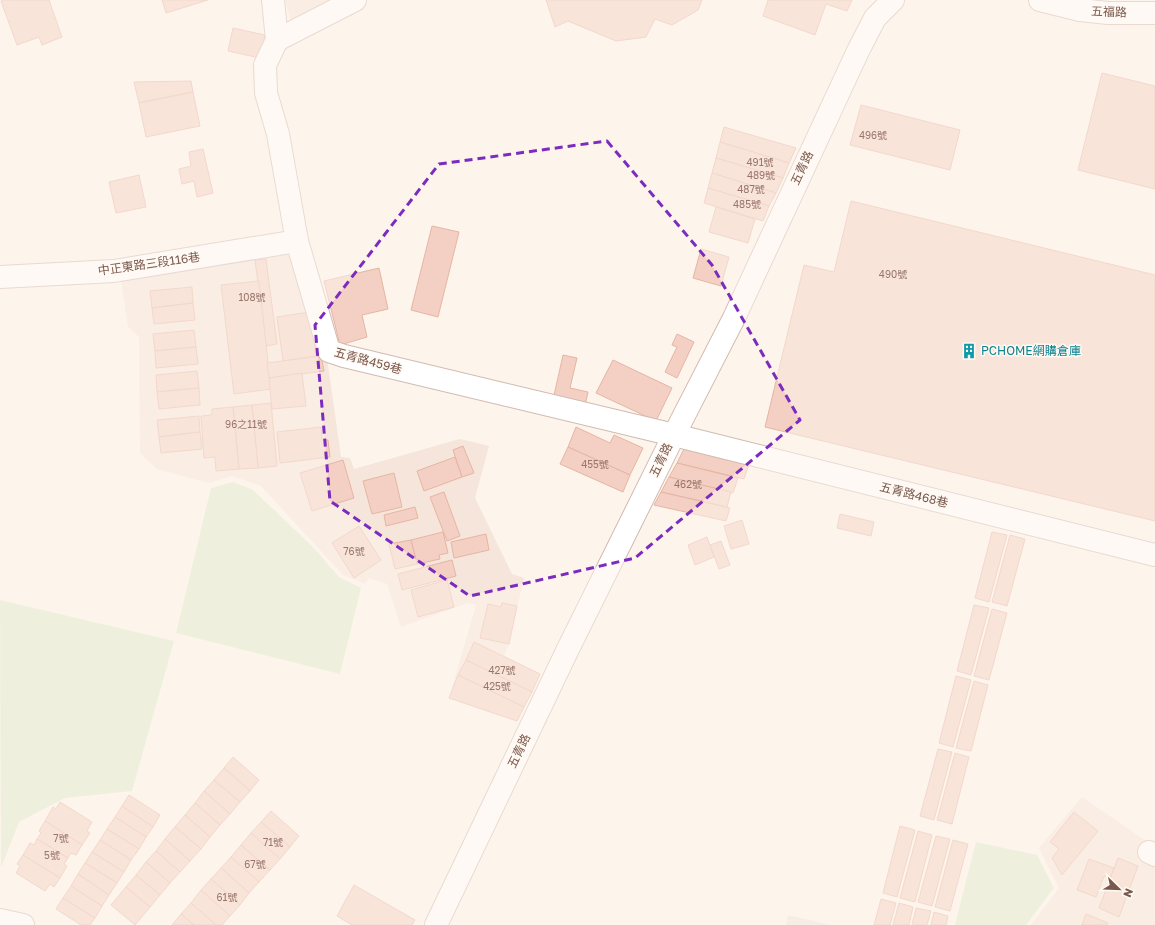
<svg xmlns="http://www.w3.org/2000/svg" width="1155" height="925" viewBox="0 0 1155 925" font-family="'Golos Text','Noto Sans TC',sans-serif">
<style>
.residential{fill:#f5e5da}
.industrial{fill:#ede5e1}
.green{fill:#dbecc9}
.building{fill:#f3d0c3;stroke:#e6b5a3}
.lines{fill:none;stroke-linecap:round;stroke-linejoin:round}
.minor-casing{stroke:#d1bab0;stroke-width:24}
.minor{stroke:#fff;stroke-width:22}
.marked{fill:none;stroke:#7b2cbf;stroke-width:3;stroke-dasharray:8 5;stroke-linejoin:round}
.labels{text-anchor:middle;stroke-width:3;stroke-linejoin:round;paint-order:stroke}
.number-label{font-size:10px;fill:#98766a}
.street-label{font-size:12px;fill:#7a584d;stroke:#fff9f3}
.culture-label{font-size:12px;fill:#0d838f;stroke:#fff9f3;text-anchor:start}
</style>
<rect width="100%" height="100%" fill="#fdf4ec"/>
<g class="residential">
<polygon points="285,0 331,0 291,21"/>
<polygon points="296,254 327,358 341,457 350,458 354,469 460,439 489,446 475,498 512,574 524,578 509,644 504,656 540,674 517,721 449,698 476,605 468,603 401,627 387,584 369,578 365,584 343,575 261,486 232,476 209,483 157,469 140,453 139,337 128,327 121,280 216,260"/>
<polygon points="1082,797 1155,847 1155,925 1031,925 1059,888 1039,848"/>
</g>
<polygon class="industrial" points="788,915 831,925 786,925"/>
<g class="green">
<polygon points="233,482 253,490 313,547 339,577 361,588 340,674 176,633 211,488"/>
<polygon points="0,600 174,641 132,791 65,798 19,822 1,868"/>
<polygon points="976,842 1037,855 1054,888 1026,925 955,925"/>
</g>
<g class="building">
<polygon points="3,0 49,0 62,37 42,45 39,37 17,45 1,1"/>
<polygon points="162,0 208,0 166,13"/>
<polygon points="546,0 702,0 698,10 672,25 655,19 646,37 616,41 568,21 555,27"/>
<polygon points="768,0 852,0 847,11 826,4 815,35 763,16"/>
<polygon points="233,28 265,35 260,58 228,51"/>
<polygon points="1102,73 1155,86 1155,189 1078,170"/>
<polygon points="191,81 193,92 139,103 134,82"/>
<polygon points="193,92 200,126 146,137 139,103"/>
<polygon points="861,105 960,130 950,170 850,145"/>
<polygon points="724,127 796,148 789,163 720,142"/>
<polygon points="720,142 789,163 783,178 716,158"/>
<polygon points="203,149 213,193 197,197 194,181 182,184 179,169 191,166 189,152"/>
<polygon points="716,158 783,178 776,193 712,173"/>
<polygon points="712,173 776,193 769,206 708,188"/>
<polygon points="139,175 146,207 116,213 109,182"/>
<polygon points="708,188 769,206 763,221 704,203"/>
<polygon points="851,201 1155,275 1155,521 765,427 804,265 834,272"/>
<polygon points="716,207 755,219 748,243 709,232"/>
<polygon points="432,226 459,232 438,317 411,310"/>
<polygon points="701,249 729,257 721,286 693,278"/>
<polygon points="266,259 277,344 266,346 255,260"/>
<polygon points="379,268 388,309 362,315 367,337 340,345 324,281"/>
<polygon points="259,281 271,389 234,394 221,285"/>
<polygon points="192,287 193,303 152,308 150,291"/>
<polygon points="193,303 195,320 154,324 152,308"/>
<polygon points="310,312 316,356 283,361 277,317"/>
<polygon points="194,330 196,347 155,351 153,334"/>
<polygon points="677,334 694,342 677,378 665,372 677,347 672,345"/>
<polygon points="196,347 198,364 156,368 155,351"/>
<polygon points="563,355 577,358 570,388 588,392 585,406 553,400"/>
<polygon points="321,356 324,371 269,378 267,363"/>
<polygon points="613,360 672,388 656,421 596,393"/>
<polygon points="197,371 199,388 157,392 156,375"/>
<polygon points="302,373 306,406 272,409 269,378"/>
<polygon points="199,388 200,405 159,409 157,392"/>
<polygon points="271,403 277,466 258,468 252,405"/>
<polygon points="252,405 258,468 239,469 233,407"/>
<polygon points="233,407 239,469 216,471 215,457 204,458 201,416 212,415 212,409"/>
<polygon points="199,416 200,432 159,437 157,420"/>
<polygon points="321,427 322,440 328,440 330,457 280,463 277,432"/>
<polygon points="576,427 610,443 614,435 643,448 630,475 568,447"/>
<polygon points="200,432 202,449 161,453 159,437"/>
<polygon points="463,446 474,473 462,477 453,450"/>
<polygon points="568,447 630,475 623,492 560,464"/>
<polygon points="684,449 749,464 744,479 677,463"/>
<polygon points="455,457 462,477 424,491 417,471"/>
<polygon points="343,460 354,498 312,511 300,473"/>
<polygon points="677,463 738,478 733,493 669,477"/>
<polygon points="394,473 402,507 372,514 363,481"/>
<polygon points="669,477 731,492 727,507 661,492"/>
<polygon points="444,492 460,536 447,541 430,497"/>
<polygon points="661,492 730,508 726,521 654,505"/>
<polygon points="415,507 418,518 386,526 384,515"/>
<polygon points="840,514 874,522 871,536 837,528"/>
<polygon points="742,520 749,544 731,549 724,526"/>
<polygon points="359,526 381,560 354,578 332,543"/>
<polygon points="443,532 448,553 439,555 440,559 417,564 411,540"/>
<polygon points="992,532 1007,535 989,602 975,598"/>
<polygon points="486,534 489,550 454,558 451,542"/>
<polygon points="1010,535 1025,539 1007,606 992,602"/>
<polygon points="707,537 714,557 695,565 688,545"/>
<polygon points="411,540 417,564 395,569 389,544"/>
<polygon points="721,541 730,565 719,569 710,545"/>
<polygon points="452,560 456,576 402,590 398,574"/>
<polygon points="447,580 454,607 418,617 411,590"/>
<polygon points="502,603 517,606 509,644 480,638 488,604 501,607"/>
<polygon points="974,605 989,608 971,675 957,671"/>
<polygon points="992,609 1007,613 989,680 974,676"/>
<polygon points="474,642 540,674 532,692 466,660"/>
<polygon points="466,660 532,692 524,707 458,675"/>
<polygon points="458,675 524,707 517,721 449,698"/>
<polygon points="956,676 971,680 953,747 939,743"/>
<polygon points="974,681 988,685 971,751 956,748"/>
<polygon points="938,749 952,752 934,820 920,816"/>
<polygon points="955,753 969,757 952,824 937,820"/>
<polygon points="233,757 259,780 250,791 224,768"/>
<polygon points="224,768 250,791 240,802 214,780"/>
<polygon points="214,780 240,802 230,814 204,791"/>
<polygon points="204,791 230,814 220,825 195,803"/>
<polygon points="129,795 160,815 153,827 122,806"/>
<polygon points="60,802 92,822 87,831 90,833 82,845 45,821 53,807 56,809"/>
<polygon points="195,803 220,825 210,837 185,815"/>
<polygon points="122,806 153,827 146,837 115,817"/>
<polygon points="271,811 299,836 290,847 261,822"/>
<polygon points="1074,812 1098,831 1062,875 1052,858 1059,849 1050,842"/>
<polygon points="185,815 210,837 201,849 175,827"/>
<polygon points="115,817 146,837 139,849 107,829"/>
<polygon points="45,821 82,845 76,855 71,853 68,858 37,839 41,833 39,831"/>
<polygon points="261,822 290,847 280,859 251,833"/>
<polygon points="900,826 915,830 897,897 883,893"/>
<polygon points="175,827 201,849 190,861 165,839"/>
<polygon points="107,829 139,849 131,860 100,840"/>
<polygon points="918,831 932,835 915,902 900,898"/>
<polygon points="251,833 280,859 270,870 241,845"/>
<polygon points="936,836 950,839 932,906 918,902"/>
<polygon points="37,839 68,858 64,864 67,866 60,878 23,855 30,843 34,845"/>
<polygon points="165,839 190,861 180,872 156,851"/>
<polygon points="100,840 131,860 124,872 92,852"/>
<polygon points="953,840 968,844 950,911 935,907"/>
<polygon points="241,845 270,870 259,882 231,857"/>
<polygon points="156,851 180,872 170,883 146,862"/>
<polygon points="92,852 124,872 117,883 85,863"/>
<polygon points="23,855 60,878 54,887 50,884 45,891 16,873 20,866 17,864"/>
<polygon points="231,857 259,882 249,893 221,868"/>
<polygon points="1118,858 1138,866 1119,917 1099,908"/>
<polygon points="1089,859 1114,868 1110,878 1104,876 1096,897 1077,890"/>
<polygon points="146,862 170,883 160,895 136,875"/>
<polygon points="85,863 117,883 109,895 78,874"/>
<polygon points="221,868 249,893 240,905 211,879"/>
<polygon points="78,874 109,895 102,906 71,886"/>
<polygon points="136,875 160,895 150,907 126,887"/>
<polygon points="211,879 240,905 230,916 201,890"/>
<polygon points="354,885 415,920 412,925 352,925 337,916"/>
<polygon points="71,886 102,906 95,918 63,898"/>
<polygon points="126,887 150,907 135,925 111,905"/>
<polygon points="201,890 230,916 222,925 216,925 191,903"/>
<polygon points="63,898 95,918 90,925 81,925 56,909"/>
<polygon points="881,899 896,903 890,925 874,925"/>
<polygon points="191,903 216,925 194,925 181,914"/>
<polygon points="899,903 913,907 909,925 893,925"/>
<polygon points="916,908 931,911 927,925 912,925"/>
<polygon points="934,912 948,916 946,925 931,925"/>
<polygon points="181,914 194,925 172,925"/>
<polygon points="1086,914 1108,923 1107,925 1082,925"/>
</g>
<g class="lines">
<defs>
<g id="minor">
<polyline points="273,0 277,40"/>
<polyline points="1040,0 1080,10 1108,13 1155,13"/>
<polyline points="277,40 265,65 266,93 278,134 297,241 329,351 344,356 674,435 1155,555"/>
<polyline points="277,40 355,0"/>
<polyline points="0,277 114,271 297,241"/>
<polyline points="1149,852 1155,855"/>
<polyline points="0,920 23,925"/>
<polyline points="436,925 568,649 674,435 734,318 858,51 875,18 893,0"/>
</g>
</defs>
<use href="#minor" class="minor-casing"/>
<use href="#minor" class="minor"/>
</g>
<path d="M0 0H1155V925H0ZM607,141L712,265L800,420L635,558L470,596L330,501L315,325L439,164Z" fill="#fdf4ec" fill-opacity=".55" fill-rule="evenodd"/>
<path class="marked" d="M607,141L712,265L800,420L635,558L470,596L330,501L315,325L439,164Z"/>
<defs>
<symbol id="building-bare" viewBox="-9 -9 18 18"><path d="M-4-6H4V6H1V3H-1V6H-4ZM-2.5-4.3h1.7v1.8h-1.7ZM.8-4.3h1.7v1.8H.8ZM-2.5-1h1.7V.8h-1.7ZM.8-1h1.7V.8H.8Z" fill="#0f9aa8" stroke="#fff9f3" stroke-width="2.5" paint-order="stroke"/></symbol>
</defs>
<g fill-rule="evenodd">
<use href="#building-bare" x="958" y="340" width="22" height="22"/>
</g>
<g class="labels">
<g class="number-label">
<text x="873" y="139">496號</text>
<text x="760" y="166">491號</text>
<text x="761" y="179">489號</text>
<text x="751" y="193">487號</text>
<text x="747" y="208">485號</text>
<text x="893" y="278">490號</text>
<text x="252" y="301">108號</text>
<text x="246" y="428">96之11號</text>
<text x="595" y="468">455號</text>
<text x="688" y="488">462號</text>
<text x="354" y="555">76號</text>
<text x="502" y="674">427號</text>
<text x="497" y="690">425號</text>
<text x="61" y="842">7號</text>
<text x="273" y="846">71號</text>
<text x="52" y="859">5號</text>
<text x="255" y="868">67號</text>
<text x="227" y="901">61號</text>
</g>
<g class="street-label">
<text transform="translate(1109 12) rotate(2)" y="4">五福路</text>
<text transform="translate(802 168) rotate(-65)" y="4">五青路</text>
<text transform="translate(149 264) rotate(-8)" y="4">中正東路三段116巷</text>
<text transform="translate(368 361) rotate(15)" y="4">五青路459巷</text>
<text transform="translate(661 460) rotate(-64)" y="4">五青路</text>
<text transform="translate(914 495) rotate(14)" y="4">五青路468巷</text>
<text transform="translate(519 751) rotate(-64)" y="4">五青路</text>
</g>
<g class="culture-label">
<text x="981" y="355">PCHOME網購倉庫</text>
</g>
</g>
<g transform="translate(1119 889) rotate(113)" stroke="#fff9f3" stroke-width="3" paint-order="stroke">
<path d="M0-3L7 15L0 10L-7 15Z" fill="#7a584d"/>
<text y="-6" font-size="11" font-weight="bold" text-anchor="middle" fill="#7a584d">N</text>
</g>
</svg>
